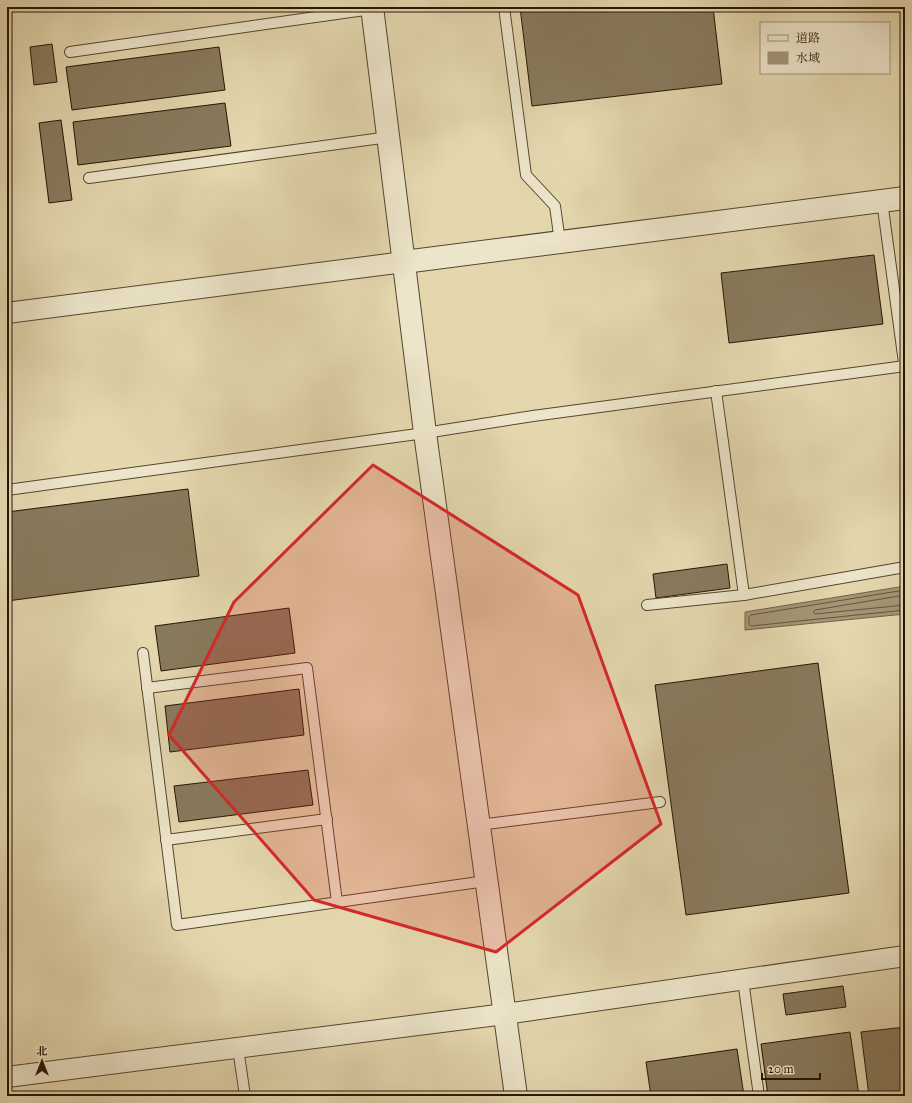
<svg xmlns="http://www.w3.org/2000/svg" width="912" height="1103" viewBox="0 0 912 1103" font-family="'IM FELL Great Primer','Noto Serif SC',serif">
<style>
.water{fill:#a39575;stroke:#716249}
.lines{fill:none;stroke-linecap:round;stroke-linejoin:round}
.shore{stroke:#64563e;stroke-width:1}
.building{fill:#887a5d;stroke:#251606}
.service-casing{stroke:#554630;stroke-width:12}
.minor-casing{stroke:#554630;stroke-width:22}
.tertiary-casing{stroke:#554630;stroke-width:24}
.service{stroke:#ede5ca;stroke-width:10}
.minor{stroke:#ede5ca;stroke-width:20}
.tertiary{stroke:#ede5ca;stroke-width:22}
.marked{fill:#d62828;fill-opacity:0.2;stroke:#d62828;stroke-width:3;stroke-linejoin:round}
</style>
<rect width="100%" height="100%" fill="#e4d7ae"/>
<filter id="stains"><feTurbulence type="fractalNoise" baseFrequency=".005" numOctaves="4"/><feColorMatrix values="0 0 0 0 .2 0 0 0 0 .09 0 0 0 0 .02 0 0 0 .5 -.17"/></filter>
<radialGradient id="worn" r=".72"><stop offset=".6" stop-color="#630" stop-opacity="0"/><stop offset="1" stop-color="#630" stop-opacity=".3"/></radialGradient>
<polygon class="water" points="905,586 905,614 745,630 745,612"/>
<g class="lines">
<g class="shore">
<polyline points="905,590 751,615 749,617 749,624 751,626 905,610"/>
<polyline points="905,595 815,610 813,612 815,614 905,605"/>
</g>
</g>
<g class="building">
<polygon points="520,7 713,7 722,84 532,106"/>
<polygon points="52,44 57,82 34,85 30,47"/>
<polygon points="219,47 225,90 72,110 66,67"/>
<polygon points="225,103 231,146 78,165 73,122"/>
<polygon points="61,120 72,200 49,203 39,123"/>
<polygon points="874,255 883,324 729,343 721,273"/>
<polygon points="188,489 199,576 7,601 7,512"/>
<polygon points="727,564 730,588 656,598 653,574"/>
<polygon points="289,608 295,653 161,671 155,626"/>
<polygon points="818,663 849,893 686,915 655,685"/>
<polygon points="299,689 304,735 170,752 165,706"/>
<polygon points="308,770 313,805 179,822 174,786"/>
<polygon points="843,986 846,1007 786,1015 783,994"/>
<polygon points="905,1027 905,1096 869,1096 861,1032"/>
<polygon points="850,1032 859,1096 768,1096 761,1044"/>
<polygon points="737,1049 744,1096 651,1096 646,1062"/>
</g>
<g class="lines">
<defs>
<g id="service">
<polyline points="504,7 526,175 555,206 560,242"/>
<polyline points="70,52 372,9"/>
<polyline points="89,178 389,137"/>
<polyline points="882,201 905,370"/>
<polyline points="716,391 744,595"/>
<polyline points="7,490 425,433 533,416 905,366"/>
<polyline points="647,605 744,595 905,567"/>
<polyline points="143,653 177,925 486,881"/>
<polyline points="147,688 307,668 337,902"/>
<polyline points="479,825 660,802"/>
<polyline points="166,840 327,819"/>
<polyline points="743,980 759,1096"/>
<polyline points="238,1048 245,1096"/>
</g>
<g id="minor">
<polyline points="7,313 404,262"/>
<polyline points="7,1077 505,1014 905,956"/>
</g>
<g id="tertiary">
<polyline points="372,7 425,433 516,1096"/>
<polyline points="404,262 905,198"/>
</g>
</defs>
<use href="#service" class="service-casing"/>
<use href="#minor" class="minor-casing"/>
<use href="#tertiary" class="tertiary-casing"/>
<use href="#service" class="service"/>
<use href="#minor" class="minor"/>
<use href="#tertiary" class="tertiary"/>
</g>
<path class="marked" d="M373,465L578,595L661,824L496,952L314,900L169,735L234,602Z"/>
<rect width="912" height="1103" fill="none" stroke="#e4d7ae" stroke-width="24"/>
<rect x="8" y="8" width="896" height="1087" fill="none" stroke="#251606" stroke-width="2"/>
<rect x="12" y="12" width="888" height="1079" fill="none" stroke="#251606"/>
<rect x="760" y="22" width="130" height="52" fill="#ede5ca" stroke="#9d927c"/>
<rect x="768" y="35" width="20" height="6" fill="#ede5ca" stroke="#9d927c"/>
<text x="796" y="42" font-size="12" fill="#251606">道路</text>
<rect x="768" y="52" width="20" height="12" fill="#a39575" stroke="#9d927c"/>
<text x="796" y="62" font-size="12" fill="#251606">水域</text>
<g transform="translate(42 1061)" stroke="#ede5ca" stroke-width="3" paint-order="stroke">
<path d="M0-3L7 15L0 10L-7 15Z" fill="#251606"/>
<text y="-6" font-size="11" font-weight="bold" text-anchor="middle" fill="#251606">北</text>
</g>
<path d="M762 1073v6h58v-6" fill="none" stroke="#251606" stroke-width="2"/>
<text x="768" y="1073" font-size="12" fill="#251606" stroke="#ede5ca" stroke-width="3" paint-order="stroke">20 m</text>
<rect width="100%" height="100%" filter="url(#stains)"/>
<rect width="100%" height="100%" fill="url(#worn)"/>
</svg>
